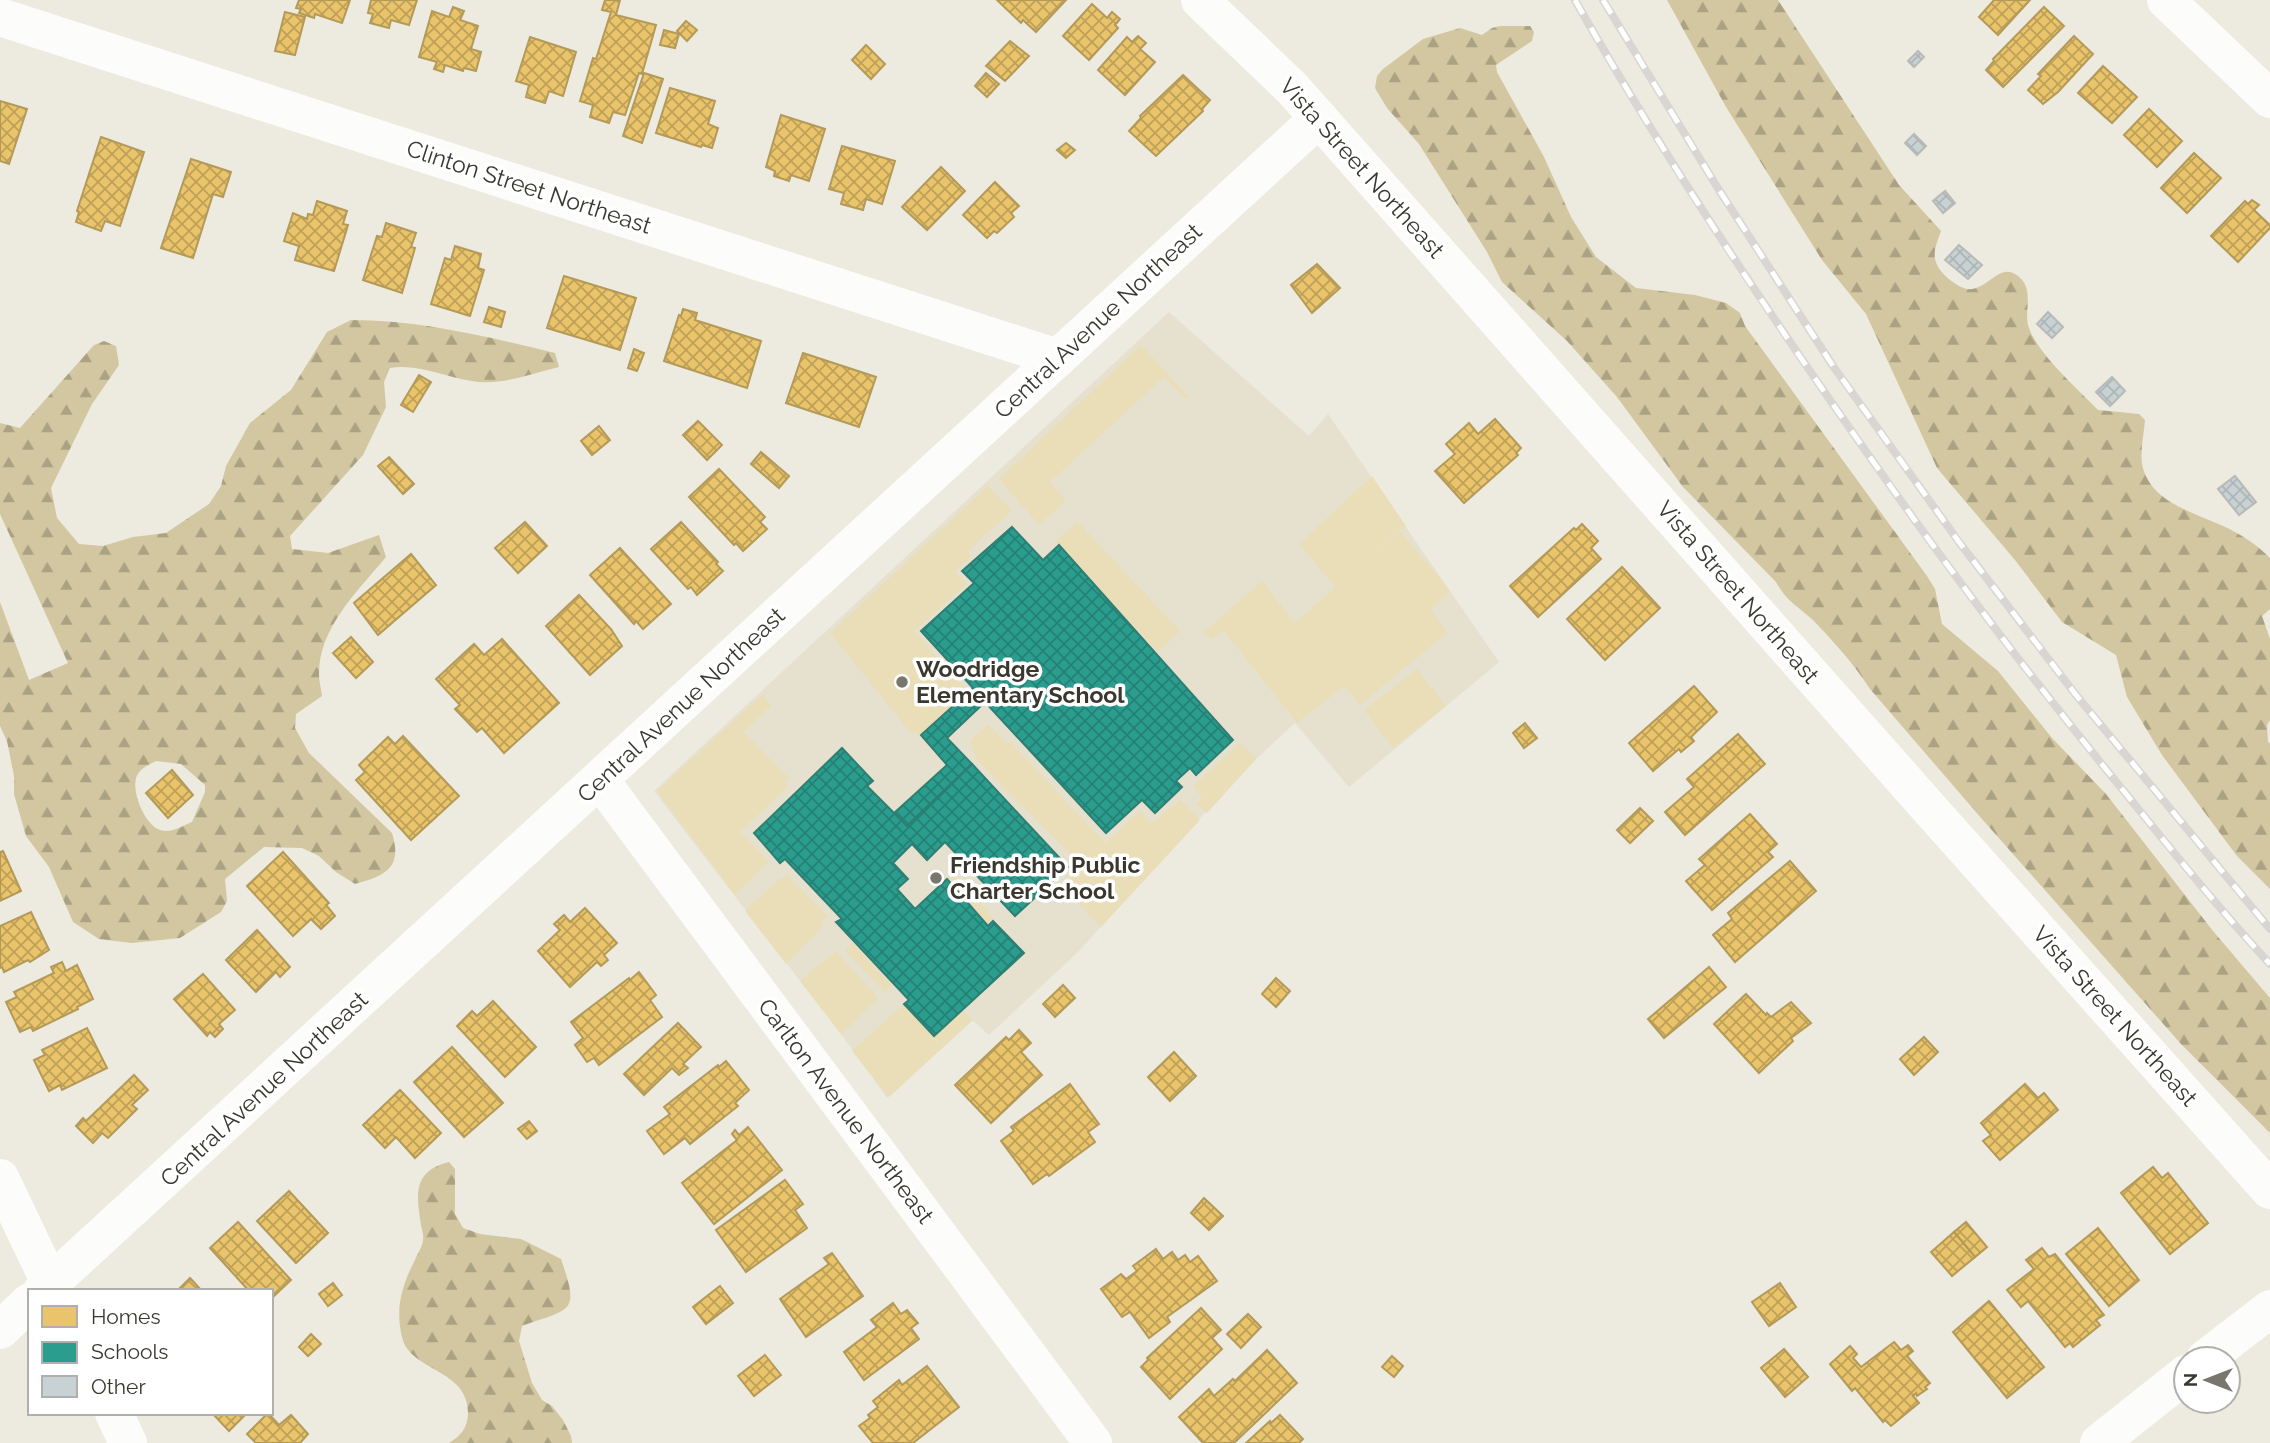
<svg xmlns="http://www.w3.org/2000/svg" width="2270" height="1443" viewBox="0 0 2270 1443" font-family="Raleway,sans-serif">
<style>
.built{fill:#e6e1ce}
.green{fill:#eadeb9}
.forest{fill:url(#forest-firs);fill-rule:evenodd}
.homes{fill:url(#homes-cross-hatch);stroke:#b49a58;stroke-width:2}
.schools{fill:url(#schools-cross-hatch);stroke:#2f7e72;stroke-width:2}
.building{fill:url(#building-cross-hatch);stroke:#b7bab7;stroke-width:2}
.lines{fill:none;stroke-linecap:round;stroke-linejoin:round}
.minor{stroke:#fcfcfa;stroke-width:38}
.major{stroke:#fcfcfa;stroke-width:38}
.rail-casing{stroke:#d7d6d2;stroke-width:8}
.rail{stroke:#fff;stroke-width:5;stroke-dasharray:16;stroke-linecap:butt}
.poi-dot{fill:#79766d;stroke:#fff;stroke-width:2.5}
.labels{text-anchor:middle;stroke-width:7;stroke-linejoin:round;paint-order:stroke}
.street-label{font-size:23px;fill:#3a372f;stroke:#fff}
.poi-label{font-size:23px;font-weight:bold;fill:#3a372f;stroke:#fff;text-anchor:start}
</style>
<defs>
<pattern id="forest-firs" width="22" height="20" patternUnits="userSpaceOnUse" patternTransform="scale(1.75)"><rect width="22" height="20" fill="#d2c7a0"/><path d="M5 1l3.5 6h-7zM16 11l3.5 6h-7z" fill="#aba283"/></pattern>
<pattern id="homes-cross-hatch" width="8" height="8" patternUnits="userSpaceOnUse" patternTransform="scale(1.75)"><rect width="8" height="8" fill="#e9c46a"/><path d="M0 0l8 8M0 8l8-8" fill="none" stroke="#bea058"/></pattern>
<pattern id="schools-cross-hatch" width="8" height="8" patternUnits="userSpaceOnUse" patternTransform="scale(1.75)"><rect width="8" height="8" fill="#2a9d8f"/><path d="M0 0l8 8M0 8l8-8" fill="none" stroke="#258175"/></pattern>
<pattern id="building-cross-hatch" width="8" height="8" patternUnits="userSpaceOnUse" patternTransform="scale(1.75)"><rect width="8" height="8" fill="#c8d2d5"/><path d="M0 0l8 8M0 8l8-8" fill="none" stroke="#adb5b7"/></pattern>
</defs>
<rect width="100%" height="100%" fill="#edeadf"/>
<polygon class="built" points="1169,312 1309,436 1328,414 1499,662 1349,787 1295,723 1256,759 1202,816 1077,953 989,1035 972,1020 887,1098 841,1034 654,791"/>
<g class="green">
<polygon points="1141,345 1190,398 1185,399 1164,377 1050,482 1066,500 1039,525 999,479"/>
<polygon points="1372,476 1406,526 1372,556 1401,532 1450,591 1431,610 1447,633 1360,705 1344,686 1297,723 1224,631 1211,639 1204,632 1262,581 1295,623 1335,587 1299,544"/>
<polygon points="988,486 1012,510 968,551 972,556 955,571 967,584 914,631 967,690 921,735 910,732 830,633"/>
<polygon points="1077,521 1180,631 1158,652 1055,542"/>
<polygon points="1417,669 1446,706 1393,748 1364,710"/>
<polygon points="763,694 771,705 744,732 790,779 785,783 788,787 740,832 769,862 735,895 657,791"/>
<polygon points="988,724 1007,744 1010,741 1105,843 1140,811 1152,823 1180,800 1200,820 1101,927 1062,886 1082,866 976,759 970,741"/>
<polygon points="1241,742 1256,759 1207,813 1196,804 1202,798 1193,786"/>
<polygon points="787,874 828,916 820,924 823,927 786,964 745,911 780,878 782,879"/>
<polygon points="953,876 957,878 994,918 988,924 947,878"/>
<polygon points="852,943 892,985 885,992 845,950"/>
<polygon points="836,951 878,998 841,1034 800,981"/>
<polygon points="904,1004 934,1036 962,1010 973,1020 889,1097 852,1051"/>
</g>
<g class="forest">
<path d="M1667,0H1778L1899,185L1941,231C1938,240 1932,252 1936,262C1939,273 1960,291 1972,289C1990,287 2001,261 2019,277C2035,290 2023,313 2029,328C2038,354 2078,389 2098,410L2139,414L2145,420C2144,434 2140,450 2142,464C2150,506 2203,514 2235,532C2248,539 2259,547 2270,558V609L2262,616L2270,639V720L2267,725L2268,742L2270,743V889L2237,856L2162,755L2127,697L2116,655L2062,622L2015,560L1937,468L1866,314L1822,260L1726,107Z"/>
<path d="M1500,26H1530L1534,32L1532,41L1496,65L1497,72L1544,157L1571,217L1596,257L1636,288L1695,295L1726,303L1740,313L1745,326L1927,576L1935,589L1942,624L1998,671L2052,738L2106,794L2213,931L2270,998V1133L2181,1044L1982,819L1870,689C1854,664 1834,642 1814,621C1798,606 1787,602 1776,582L1683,487L1617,397L1567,341L1502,282L1487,252L1419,144L1387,108L1375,88L1377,76L1383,69L1423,39L1460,28L1482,35L1492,28Z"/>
<path d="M351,320C420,320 489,337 555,353L559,367C531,374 500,386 472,381C445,377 417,363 390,368L384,382L386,407L363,455L290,536L292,549L328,553L379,535L386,557C358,591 319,627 319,674C319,681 321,689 322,696L296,714L295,728L309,753L392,833C403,868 385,876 355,884L336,872L319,856L302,848L264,847L225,879L227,901L221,912L180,938L132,943L99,939L73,922L49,867L26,836L14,794V776L7,741L0,726V602L29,680L68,663L0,514V423L20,428L94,345L104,341L116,346L119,365L92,404L51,488L57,518L79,544L103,546L133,537L166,533L209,504L221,486L226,466L250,423L291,390L327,332ZM156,761L181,764L205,785V792L192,822C182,826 171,834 160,830C145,825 132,794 136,778C139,769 148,765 156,761Z"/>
<path d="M449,1162L455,1169V1214L463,1228L480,1234L521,1239L561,1259C580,1314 572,1308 522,1326L519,1341L532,1383L542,1400L552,1406L563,1420L571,1436L572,1443H449C461,1436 468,1427 468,1413C468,1368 410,1372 402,1337C395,1308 402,1285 415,1260C417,1254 423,1246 423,1240C424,1236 422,1229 421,1225C416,1194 413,1171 449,1162Z"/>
</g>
<g class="homes">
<polygon points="299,0 350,0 342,23 315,14 314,18 299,13 301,9 296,8"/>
<polygon points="371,0 417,0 409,25 391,20 389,28 370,23 373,14 368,13"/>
<polygon points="605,0 620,0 616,15 656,25 642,74 639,73 625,115 613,112 609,123 590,117 593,105 580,101 593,58 596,59 611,12 602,10"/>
<polygon points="997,0 1066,0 1036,32 1023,20 1021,23"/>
<polygon points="1994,0 2030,0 1998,35 1979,17"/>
<polygon points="1092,4 1107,18 1112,12 1120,19 1115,25 1118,28 1089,60 1063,36"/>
<polygon points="453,7 464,11 460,20 478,26 471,49 481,52 476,71 464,68 463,71 445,65 443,72 434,69 437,62 419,57 432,11 449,17"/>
<polygon points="2044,7 2064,26 2003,87 1986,70 1994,61 1993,59"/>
<polygon points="285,12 305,17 295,55 275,51"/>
<polygon points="686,21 697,30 687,41 677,31"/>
<polygon points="664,30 679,34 675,48 660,45"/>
<polygon points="1138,36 1146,43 1140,49 1155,62 1125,95 1098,70 1127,37 1132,42"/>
<polygon points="2074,36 2093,54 2058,92 2043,104 2028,90 2041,76 2038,74"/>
<polygon points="530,37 576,52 563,96 549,91 545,103 526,97 529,85 516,81"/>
<polygon points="1010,41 1029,56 1005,81 986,66"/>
<polygon points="866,45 885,64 871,79 852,60"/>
<polygon points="2103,66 2137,97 2112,123 2078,93"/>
<polygon points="644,73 663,79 642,143 623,136"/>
<polygon points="986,73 999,84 987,97 975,86"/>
<polygon points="1183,75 1210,100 1202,109 1203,111 1156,156 1129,131 1141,118 1140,116"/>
<polygon points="670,88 715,101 708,124 718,128 712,148 702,145 701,147 656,133"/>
<polygon points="0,101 27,109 9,164 0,161"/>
<polygon points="2149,109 2182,141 2157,167 2124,135"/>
<polygon points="781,115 825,129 809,181 791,175 789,181 774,176 775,171 766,167"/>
<polygon points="101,137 144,152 120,226 105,221 101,231 76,222 79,212 77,211"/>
<polygon points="1066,143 1075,150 1066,158 1057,150"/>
<polygon points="842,146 895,161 882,204 866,199 863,210 841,204 844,193 829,189"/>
<polygon points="2194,153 2221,178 2187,213 2161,188"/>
<polygon points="191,159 231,172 223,197 213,194 193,258 161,248"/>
<polygon points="941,167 965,191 927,230 902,207"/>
<polygon points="995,182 1019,206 1011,213 1014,217 997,233 994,231 987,238 963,215"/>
<polygon points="2252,200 2259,205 2254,210 2270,225 2270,228 2238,262 2211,236 2245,201 2248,204"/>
<polygon points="317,201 347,211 343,224 348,225 334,271 295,260 299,246 284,241 293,213 307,219 308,214 313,215"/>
<polygon points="386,223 416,233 411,247 415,248 402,293 363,280 377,236 382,237"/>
<polygon points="455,246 481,254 478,268 484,270 470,316 431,304 445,258 451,260"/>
<polygon points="1317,264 1340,288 1312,313 1291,285"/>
<polygon points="564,276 636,298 620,350 547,328"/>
<polygon points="489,307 505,312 501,327 484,322"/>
<polygon points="683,309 697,313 695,320 761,341 747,388 664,361 679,315 681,316"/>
<polygon points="634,349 644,353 637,371 628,368"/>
<polygon points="803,353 876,377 859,427 786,403"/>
<polygon points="419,375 431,382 413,412 401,405"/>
<polygon points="1495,419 1521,448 1516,453 1518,455 1464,503 1435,471 1455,454 1446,444 1469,423 1478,434"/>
<polygon points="698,421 722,445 707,460 683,435"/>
<polygon points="599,426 610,440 592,455 581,441"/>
<polygon points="761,452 789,476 779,488 751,464"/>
<polygon points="389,457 414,484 403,494 378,466"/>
<polygon points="719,469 765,517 760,522 767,529 743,551 736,543 734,545 689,497"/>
<polygon points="525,522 547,546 518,573 495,548"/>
<polygon points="681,522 718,562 716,564 723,571 697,595 691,587 688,589 651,549"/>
<polygon points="1582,524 1598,541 1591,548 1601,559 1538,617 1510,586 1574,528 1576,530"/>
<polygon points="620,548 671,604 643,629 636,621 634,624 590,575"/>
<polygon points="411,554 436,585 378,635 354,603"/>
<polygon points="1622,567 1660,608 1605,660 1567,619"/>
<polygon points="579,595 611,629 622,646 590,675 546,626"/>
<polygon points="351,637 373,662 356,678 333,653"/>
<polygon points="502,639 559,703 504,753 482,728 477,732 455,709 460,705 436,679 474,644 484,655"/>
<polygon points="1694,686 1717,712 1691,737 1694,741 1681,752 1679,749 1653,771 1629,743"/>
<polygon points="1525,723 1537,738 1524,748 1513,733"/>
<polygon points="1738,734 1765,764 1685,835 1665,812 1694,787 1687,779"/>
<polygon points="403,736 459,796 411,840 356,780 365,772 359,765 388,737 395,744"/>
<polygon points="172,770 193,795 168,818 146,793"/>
<polygon points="1640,808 1653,821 1630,843 1617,830"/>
<polygon points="1750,814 1777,844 1768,852 1773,857 1712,910 1686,881 1705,865 1699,859"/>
<polygon points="3,851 21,891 0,901 0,852"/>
<polygon points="283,852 329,903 326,905 335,916 321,929 311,919 293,936 247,886"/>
<polygon points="1790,861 1816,891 1735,962 1713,935 1732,919 1728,913"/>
<polygon points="585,908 617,943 604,955 608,960 601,966 597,962 570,987 538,951 560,930 554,924 564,915 570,922"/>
<polygon points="31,912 49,950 30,962 28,960 4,972 2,967 0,968 0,926"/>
<polygon points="257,930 290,967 280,977 276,972 256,992 226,960"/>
<polygon points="62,962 66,971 77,965 93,999 77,1007 78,1009 33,1031 31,1027 20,1032 6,1002 17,997 14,992 54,973 51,967"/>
<polygon points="1709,967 1726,987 1664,1038 1648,1019"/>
<polygon points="639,972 656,995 650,1000 662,1017 599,1065 594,1058 587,1062 575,1045 583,1038 571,1022 629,978 630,980"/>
<polygon points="203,974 235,1010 219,1024 223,1029 215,1037 210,1032 207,1036 174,999"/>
<polygon points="1276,978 1290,991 1276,1007 1262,994"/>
<polygon points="1063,985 1075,998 1055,1017 1043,1004"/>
<polygon points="1746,994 1766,1015 1767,1013 1771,1017 1791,1002 1811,1023 1791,1038 1793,1041 1759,1073 1714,1024"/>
<polygon points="493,1001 536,1047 505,1077 457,1026 472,1011 477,1016"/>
<polygon points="678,1023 701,1047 683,1064 688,1068 679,1075 672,1068 644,1095 624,1074"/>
<polygon points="87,1028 107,1068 62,1090 60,1085 49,1091 34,1060 45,1055 42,1050"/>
<polygon points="1019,1030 1031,1043 1021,1052 1042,1075 991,1123 955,1085 1006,1037 1009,1040"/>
<polygon points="1924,1037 1938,1052 1914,1075 1900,1059"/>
<polygon points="452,1047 503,1103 464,1137 414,1082"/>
<polygon points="1174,1052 1196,1076 1170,1101 1148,1077"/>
<polygon points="726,1061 749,1090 735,1103 738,1106 690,1144 685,1138 664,1154 647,1131 670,1114 664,1107 718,1065 719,1067"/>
<polygon points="134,1075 148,1090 132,1105 137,1109 108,1138 102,1133 93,1143 76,1126 83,1118 86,1121"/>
<polygon points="1070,1084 1099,1124 1088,1132 1095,1142 1049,1176 1047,1174 1033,1184 1001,1141 1014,1131 1011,1127"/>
<polygon points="2025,1084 2038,1098 2044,1093 2058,1110 2000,1160 1983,1141 1991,1135 1981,1123"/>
<polygon points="400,1090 441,1133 415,1158 396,1137 385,1148 363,1125"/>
<polygon points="529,1121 537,1131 527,1139 518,1129"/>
<polygon points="748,1127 782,1170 714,1224 682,1183 737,1140 732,1134 735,1130 739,1135"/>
<polygon points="2153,1167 2162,1178 2168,1173 2208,1223 2170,1254 2121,1193"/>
<polygon points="785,1180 803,1204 795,1210 807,1228 746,1272 716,1230"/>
<polygon points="289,1191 328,1233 296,1263 257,1221"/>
<polygon points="1204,1198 1223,1216 1209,1230 1191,1213"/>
<polygon points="238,1222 291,1280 271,1299 271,1291 249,1291 210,1248"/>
<polygon points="1966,1222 1987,1247 1975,1257 1954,1232"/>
<polygon points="2098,1228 2139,1280 2109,1306 2066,1254"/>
<polygon points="1954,1232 1975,1257 1952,1276 1931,1252"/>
<polygon points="2042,1248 2049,1257 2055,1254 2104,1315 2096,1320 2100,1325 2073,1347 2070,1343 2065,1347 2028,1301 2021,1307 2007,1290 2034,1269 2026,1260"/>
<polygon points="1156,1249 1163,1259 1172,1252 1178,1260 1185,1255 1190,1262 1198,1256 1217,1281 1167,1317 1170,1322 1149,1338 1130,1312 1122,1317 1101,1289 1121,1274 1126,1279 1137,1271 1133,1266"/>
<polygon points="832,1253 863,1296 806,1337 780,1299 829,1264 824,1258"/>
<polygon points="190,1278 202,1291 177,1291"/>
<polygon points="333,1283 342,1295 328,1306 319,1294"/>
<polygon points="1780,1283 1796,1307 1769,1326 1752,1302"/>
<polygon points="720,1286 733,1303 706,1324 693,1307"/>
<polygon points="1989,1301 2044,1367 2007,1398 1953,1332"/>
<polygon points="893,1303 901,1314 907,1310 918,1323 911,1328 919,1339 864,1380 844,1352 877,1327 871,1320"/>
<polygon points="1201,1308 1221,1330 1212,1338 1222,1349 1170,1399 1141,1367 1148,1360 1147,1358"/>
<polygon points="1248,1314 1261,1327 1241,1348 1227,1334"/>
<polygon points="311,1334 321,1344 308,1356 299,1347"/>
<polygon points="1894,1342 1901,1350 1908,1345 1913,1351 1907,1356 1930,1383 1925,1387 1927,1389 1917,1396 1916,1393 1913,1396 1919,1403 1891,1426 1885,1420 1883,1422 1855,1388 1852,1391 1830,1364 1850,1346 1857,1354 1853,1358 1861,1367"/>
<polygon points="1784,1349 1808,1377 1785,1397 1761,1368"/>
<polygon points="1267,1350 1297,1383 1234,1443 1203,1443 1179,1417 1209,1389 1214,1396 1233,1379 1235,1381"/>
<polygon points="765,1355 781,1375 754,1396 738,1376"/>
<polygon points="1392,1356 1403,1366 1394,1377 1382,1367"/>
<polygon points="927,1366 959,1407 913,1443 873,1443 859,1426 870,1418 868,1415 878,1407 873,1401 899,1380 902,1385"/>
<polygon points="212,1413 247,1413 229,1431"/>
<polygon points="268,1413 279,1425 291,1415 308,1434 300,1443 256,1443 247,1434"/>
<polygon points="1280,1415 1303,1439 1299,1443 1246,1443 1270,1421 1271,1423"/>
</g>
<g class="schools">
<polygon points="1012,527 1043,560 1059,545 1233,740 1196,775 1190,768 1176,781 1182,787 1155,813 1142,800 1106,833 985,702 947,738 972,764 907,826 894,813 947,765 921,735 973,688 921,631 974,583 962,571"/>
<polygon points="842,748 873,781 867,786 907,826 972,764 1068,867 1015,916 945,842 927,860 912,844 893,863 908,879 897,889 915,909 947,879 988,926 993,921 1024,953 934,1036 904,1004 909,1000 836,922 842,919 785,859 780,863 754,833"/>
</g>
<g class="building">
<polygon points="1918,51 1924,57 1914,67 1908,61"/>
<polygon points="1914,134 1926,146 1917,155 1905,143"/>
<polygon points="1945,191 1955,203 1943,213 1933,201"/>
<polygon points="1959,245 1982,265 1968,279 1945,260"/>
<polygon points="2048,312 2063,327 2052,338 2037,324"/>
<polygon points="2112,377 2125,391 2110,406 2096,392"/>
<polygon points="2235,476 2256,502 2239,515 2218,489"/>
</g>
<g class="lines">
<g class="minor">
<polyline points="1200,0 1292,88 1928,807 2270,1190"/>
<polyline points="2166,0 2270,99"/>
<polyline points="0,17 1058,358"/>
<polyline points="600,780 1093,1443"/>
<polyline points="0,1178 54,1291"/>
<polyline points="42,1291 1319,118"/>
<polyline points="0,1330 30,1302"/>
<polyline points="114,1413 128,1443"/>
</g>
<g class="major">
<polyline points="2205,1359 2270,1309"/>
<polyline points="2099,1443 2186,1374"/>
</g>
<defs>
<g id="rail">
<path d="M1575,0C1666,161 1770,316 1877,467C1956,580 2040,689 2127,795C2174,853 2220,910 2270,964"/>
<polyline points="1603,0 1719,190 1833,366 1959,542 2076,695 2270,929"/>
</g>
</defs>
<use href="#rail" class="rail-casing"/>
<use href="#rail" class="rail"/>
</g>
<g class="poi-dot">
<circle cx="902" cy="682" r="7"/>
<circle cx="936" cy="878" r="7"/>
</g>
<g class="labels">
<g class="street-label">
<text transform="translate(1362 168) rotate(48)" y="8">Vista Street Northeast</text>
<text transform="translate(529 187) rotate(18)" y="8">Clinton Street Northeast</text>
<text transform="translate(1098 321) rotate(-43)" y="8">Central Avenue Northeast</text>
<text transform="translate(1738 592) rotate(49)" y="8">Vista Street Northeast</text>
<text transform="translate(681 705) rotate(-43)" y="8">Central Avenue Northeast</text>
<text transform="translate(2115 1016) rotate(48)" y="8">Vista Street Northeast</text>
<text transform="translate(264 1089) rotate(-43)" y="8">Central Avenue Northeast</text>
<text transform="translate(846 1111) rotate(53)" y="8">Carlton Avenue Northeast</text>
</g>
<g class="poi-label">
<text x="916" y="677">Woodridge<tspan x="916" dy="26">Elementary School</tspan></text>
<text x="950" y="873">Friendship Public<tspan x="950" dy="26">Charter School</tspan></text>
</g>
</g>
<rect x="28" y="1289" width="245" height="126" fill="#ffffff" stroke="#b0afac" stroke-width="2"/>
<rect x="42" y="1306" width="35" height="21" fill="#e9c46a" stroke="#b0afac" stroke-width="2"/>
<text x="91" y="1324" font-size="21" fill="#3a372f">Homes</text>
<rect x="42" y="1342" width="35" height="21" fill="#2a9d8f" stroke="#b0afac" stroke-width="2"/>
<text x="91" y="1359" font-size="21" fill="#3a372f">Schools</text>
<rect x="42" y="1376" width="35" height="21" fill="#c8d2d5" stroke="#b0afac" stroke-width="2"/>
<text x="91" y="1394" font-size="21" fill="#3a372f">Other</text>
<g transform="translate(2207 1380) rotate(270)"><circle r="33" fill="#ffffff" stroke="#b0afac" stroke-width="2"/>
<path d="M0-5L12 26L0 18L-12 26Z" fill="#79766d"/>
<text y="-10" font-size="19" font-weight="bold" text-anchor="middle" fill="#3a372f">N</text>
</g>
</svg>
